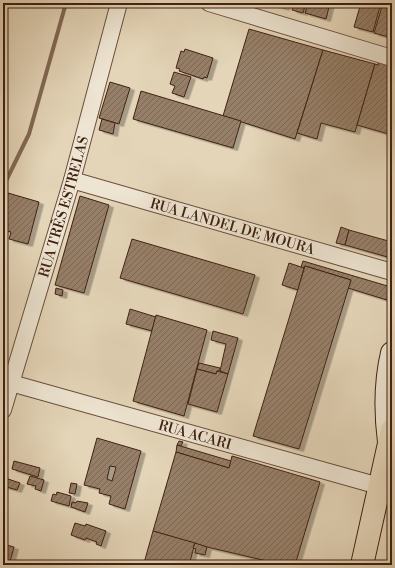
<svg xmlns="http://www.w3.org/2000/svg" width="395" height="568" viewBox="0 0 395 568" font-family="'Libre Bodoni',serif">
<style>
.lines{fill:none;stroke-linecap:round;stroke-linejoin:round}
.stream{stroke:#826854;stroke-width:4}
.building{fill:url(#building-hatch);stroke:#412112;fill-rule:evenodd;filter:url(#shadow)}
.minor-casing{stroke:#6a4e3c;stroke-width:18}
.secondary-casing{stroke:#412112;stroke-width:24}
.trunk-casing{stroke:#412112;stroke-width:24}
.minor{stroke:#ede4d1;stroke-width:16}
.secondary{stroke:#ede4d1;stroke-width:22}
.trunk{stroke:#e4d5b8;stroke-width:22}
.labels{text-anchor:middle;stroke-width:3;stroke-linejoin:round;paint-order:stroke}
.street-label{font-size:14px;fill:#412112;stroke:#ede4d1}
</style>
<defs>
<pattern id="building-hatch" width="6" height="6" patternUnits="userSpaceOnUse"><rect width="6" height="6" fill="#967f68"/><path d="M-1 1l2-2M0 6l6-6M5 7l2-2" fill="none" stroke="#7c6854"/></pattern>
<filter id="shadow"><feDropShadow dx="4.5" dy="2.5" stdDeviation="0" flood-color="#0004"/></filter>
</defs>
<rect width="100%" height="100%" fill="#e4d5b8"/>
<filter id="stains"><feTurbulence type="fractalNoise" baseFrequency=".005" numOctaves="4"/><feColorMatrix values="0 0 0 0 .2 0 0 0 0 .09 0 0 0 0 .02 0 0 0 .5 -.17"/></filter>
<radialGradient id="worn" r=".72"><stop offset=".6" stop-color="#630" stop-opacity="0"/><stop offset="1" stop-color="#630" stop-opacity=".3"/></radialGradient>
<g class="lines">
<polyline class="stream" points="3,187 29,134 66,3"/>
</g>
<g class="building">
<polygon points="268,3 286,3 285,8"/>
<polygon points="289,3 306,3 303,13 292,10 293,6 288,4"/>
<polygon points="308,3 330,3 326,19 305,13"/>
<polygon points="361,3 381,3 373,32 354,27"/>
<polygon points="383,3 392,3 392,38 374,33"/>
<polygon points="249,29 323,50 295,139 223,116"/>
<polygon points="185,49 213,58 207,78 204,77 203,79 179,71 180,69 176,68 181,51 184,52"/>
<polygon points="323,50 375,64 355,132 321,123 317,139 297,133"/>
<polygon points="378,62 392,66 392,135 357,125 375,64 378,65"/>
<polygon points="174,72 191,77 184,97 172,93 175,86 170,84"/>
<polygon points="110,82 130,88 119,124 99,118"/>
<polygon points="141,91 241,121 233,148 133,119"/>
<polygon points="102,119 115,123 113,134 99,130"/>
<polygon points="8,193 39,202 28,244 9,239 11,232 5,230 3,231 3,211"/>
<polygon points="80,196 109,205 84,293 55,285"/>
<polygon points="341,227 349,230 345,245 336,243"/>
<polygon points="349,230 392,242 391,258 345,245"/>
<polygon points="132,239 255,275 243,314 120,278"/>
<polygon points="303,261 391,287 387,300 348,288 351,280 305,266 304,268 301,267"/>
<polygon points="289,263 304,268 298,290 282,285"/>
<polygon points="305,266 351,280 299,449 253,436"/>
<polygon points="56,288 63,290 62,296 55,294"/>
<polygon points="130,309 156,317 152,331 126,324"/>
<polygon points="156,315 207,330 184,416 133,401"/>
<polygon points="213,331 238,338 228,374 220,371 226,344 211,340"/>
<polygon points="199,363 220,368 220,371 217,371 216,374 197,369"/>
<polygon points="197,369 216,374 217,371 228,374 217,412 188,404"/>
<path d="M97,438L141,451L125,509L109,504L111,496L99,493L100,489L84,485ZM110,466L116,467L112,481L107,479Z"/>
<polygon points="179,441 183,442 181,446 177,445"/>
<polygon points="177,445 231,461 229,468 176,452"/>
<polygon points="176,452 229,468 232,456 320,482 295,565 284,565 207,547 153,531"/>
<polygon points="14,461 40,468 38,477 12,469"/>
<polygon points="30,476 44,480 41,491 35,489 36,486 27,484"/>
<polygon points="5,478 20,483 17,490 3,486 3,482"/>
<polygon points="71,483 77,484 75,494 69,493"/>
<polygon points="57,492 71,496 69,506 51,501 53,494 56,495"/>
<polygon points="77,501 88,503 85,512 71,507 72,502 76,503"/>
<polygon points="75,523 85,526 86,524 106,531 101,546 96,544 97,542 86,538 85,540 71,535"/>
<polygon points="153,531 195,543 189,565 151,565 144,563"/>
<polygon points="195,543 207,547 205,555 195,553 196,549 193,548"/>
<polygon points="3,544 14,547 9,565 3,565"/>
</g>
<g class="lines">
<defs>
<g id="minor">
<polyline points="209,3 392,58"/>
<path id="s1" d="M72,180L392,272"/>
<path id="s2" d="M11,383L379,486"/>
<path id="s3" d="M3,410L72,180L119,3"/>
</g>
<path id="secondary" d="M389,442C385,411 385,383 392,353"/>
<polyline id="trunk" points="362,565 392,430"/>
</defs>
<use href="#minor" class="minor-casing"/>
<use href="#secondary" class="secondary-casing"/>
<use href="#trunk" class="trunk-casing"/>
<use href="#minor" class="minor"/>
<use href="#secondary" class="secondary"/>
<use href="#trunk" class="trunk"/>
</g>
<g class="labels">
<g class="street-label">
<text dy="5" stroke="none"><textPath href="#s3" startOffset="212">RUA TRÊS ESTRELAS</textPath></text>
<text dy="5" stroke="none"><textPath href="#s1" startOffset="167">RUA LANDEL DE MOURA</textPath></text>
<text dy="5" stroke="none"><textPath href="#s2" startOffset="191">RUA ACARI</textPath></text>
</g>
</g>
<rect width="395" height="568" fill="none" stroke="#e4d5b8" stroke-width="16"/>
<rect x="4" y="4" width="387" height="560" fill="none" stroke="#412112" stroke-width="2"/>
<rect x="8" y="8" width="379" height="552" fill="none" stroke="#412112"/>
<rect width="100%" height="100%" filter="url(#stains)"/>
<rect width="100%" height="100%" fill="url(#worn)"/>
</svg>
